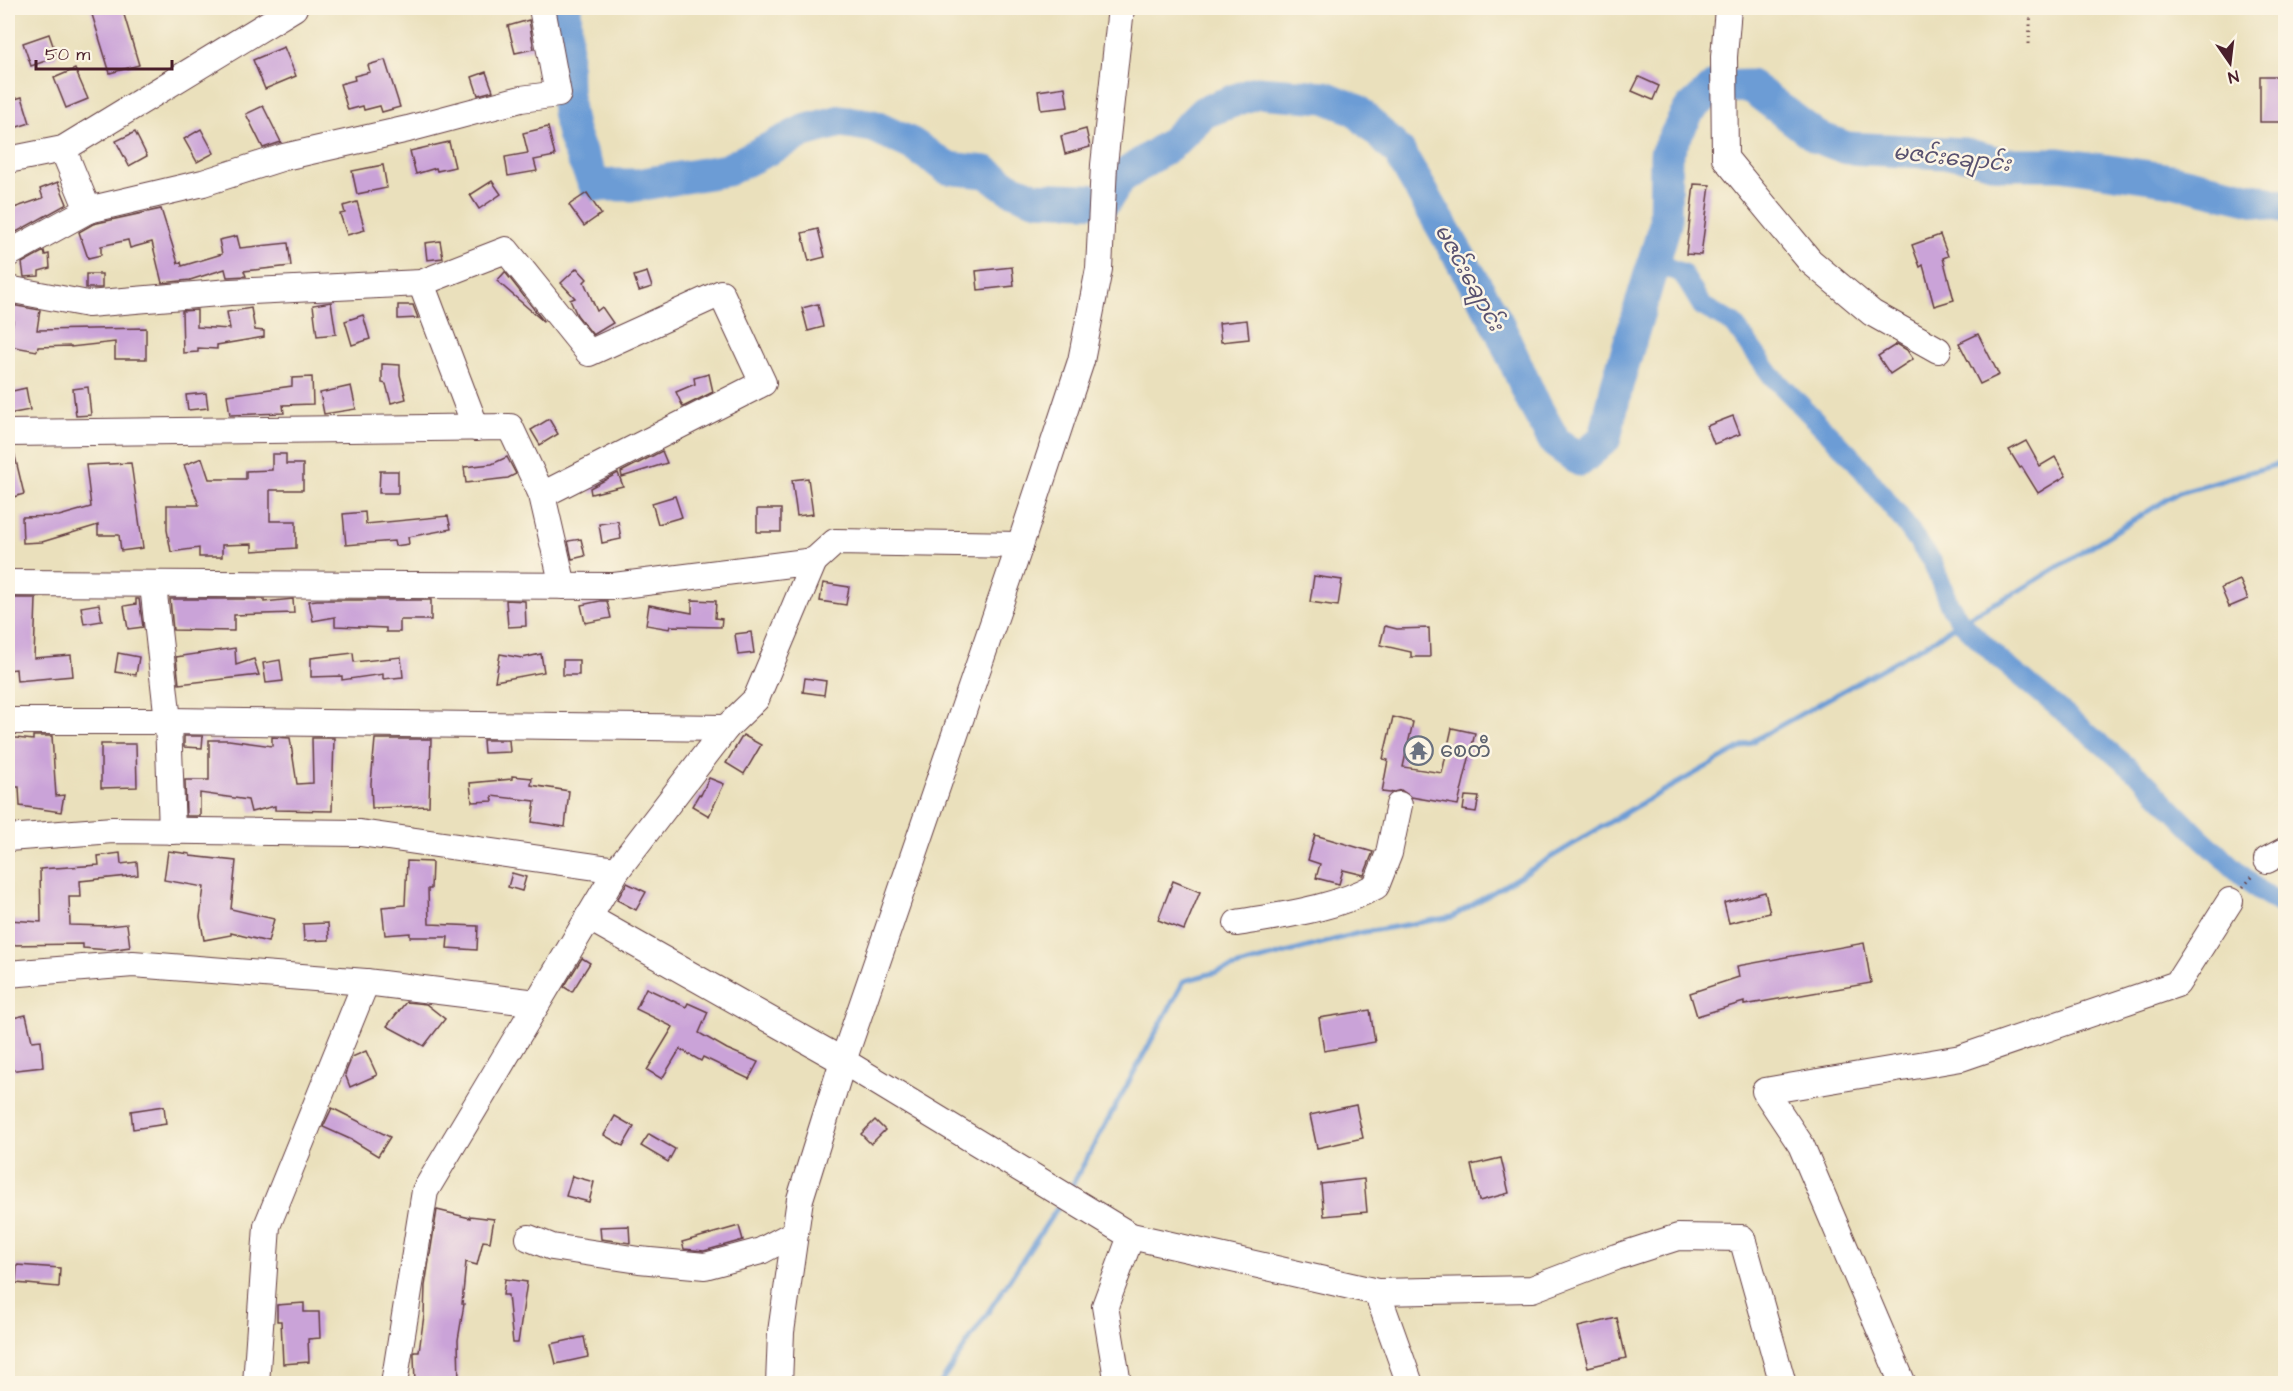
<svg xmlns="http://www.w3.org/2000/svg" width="2293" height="1391" viewBox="0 0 2293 1391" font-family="'Architects Daughter','Noto Sans Myanmar',sans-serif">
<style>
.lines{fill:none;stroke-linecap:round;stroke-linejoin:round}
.stream{stroke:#6c9cd5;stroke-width:5}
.canal{stroke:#6c9cd5;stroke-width:20}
.river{stroke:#6c9cd5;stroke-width:33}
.building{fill:#caa3d8}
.minor-casing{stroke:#623c41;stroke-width:28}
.path{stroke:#623c41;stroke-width:3;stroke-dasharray:1.5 4.5;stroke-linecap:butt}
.minor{stroke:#fff;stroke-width:26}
.labels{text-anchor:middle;stroke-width:5;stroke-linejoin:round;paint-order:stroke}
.worship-label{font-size:21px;fill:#5b616d;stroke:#fcf5e5;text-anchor:start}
.water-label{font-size:22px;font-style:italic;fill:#58516f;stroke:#fcf5e5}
</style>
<rect width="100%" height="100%" fill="#fcf5e5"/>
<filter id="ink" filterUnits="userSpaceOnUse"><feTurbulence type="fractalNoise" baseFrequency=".0167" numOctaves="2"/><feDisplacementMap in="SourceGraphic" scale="12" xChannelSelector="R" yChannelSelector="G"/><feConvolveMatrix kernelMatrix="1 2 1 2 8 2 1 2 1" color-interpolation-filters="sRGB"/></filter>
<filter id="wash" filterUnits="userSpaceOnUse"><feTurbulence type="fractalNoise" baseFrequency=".008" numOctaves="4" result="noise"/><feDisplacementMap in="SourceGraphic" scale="24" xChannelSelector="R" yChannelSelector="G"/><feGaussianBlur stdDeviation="1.35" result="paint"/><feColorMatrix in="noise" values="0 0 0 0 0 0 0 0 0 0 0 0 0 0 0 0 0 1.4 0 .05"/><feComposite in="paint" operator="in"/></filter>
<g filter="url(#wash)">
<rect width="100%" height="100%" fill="#eae0bc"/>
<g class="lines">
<g class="stream">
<polyline points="1069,1191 1184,981 1359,933 1452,917 1633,808 1937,638 1960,621 2022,589 2179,492 2286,462"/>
<polyline points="940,1384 1062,1201"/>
</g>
<polyline class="canal" points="1654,263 1682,273 1702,306 1734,324 1771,375 1853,458 1900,517 1933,563 1949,604 1960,621 1998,658 2142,778 2201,838 2257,889 2286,908"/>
<path class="river" d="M565,8C568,49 561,93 573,134C578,151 588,168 595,185H637L727,170L804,131L841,121L873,126L912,144L947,168L986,172L1009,188L1034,198L1105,201L1120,178L1171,144L1204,112L1257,92L1325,97L1356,110L1399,152L1497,322L1533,402L1555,442L1580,460L1605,438L1617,385L1665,224L1666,154L1689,110L1715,87L1750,86L1817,137L1847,148L1965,154L2003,164H2060L2172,180L2286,207"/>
</g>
<g id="blocks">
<g class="building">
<polygon points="90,8 122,8 139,65 110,73"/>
<polygon points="529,20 534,49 515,53 508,26"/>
<polygon points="49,34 57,57 31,66 23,43"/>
<polygon points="284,47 296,76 265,89 253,60"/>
<polygon points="385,60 400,107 382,112 380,106 364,110 363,106 348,110 340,84 355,80 354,76 370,72 368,65"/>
<polygon points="75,69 88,99 66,108 54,78"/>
<polygon points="486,72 493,91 478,95 472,77"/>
<rect x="2260" y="76" width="26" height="46"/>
<polygon points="1639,77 1659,86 1653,100 1632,91"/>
<polygon points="1065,87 1068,107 1041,110 1038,91"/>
<polygon points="22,97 30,123 11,129 8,117 8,101"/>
<polygon points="263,106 281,142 263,148 246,114"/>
<polygon points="548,127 555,156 534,160 537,171 508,176 505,157 528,153 523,133"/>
<polygon points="201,129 214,153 197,162 184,139"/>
<polygon points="1086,129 1090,147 1065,154 1061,136"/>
<polygon points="135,132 147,156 129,166 116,141"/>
<polygon points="449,142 455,167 437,171 436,168 416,174 410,151"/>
<polygon points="383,165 387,188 357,194 352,171"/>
<polygon points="492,181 501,194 479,209 470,195"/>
<polygon points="58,182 67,204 11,235 8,226 8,210 43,198 40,189"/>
<polygon points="1694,184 1710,185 1701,255 1686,254"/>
<polygon points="587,193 601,214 584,226 569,205"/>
<polygon points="357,202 365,230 347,235 340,214 345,213 343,206"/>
<polygon points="161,209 178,263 181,262 182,266 222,254 219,240 237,236 240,248 288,243 291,266 244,271 246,276 227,277 225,269 190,280 162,283 152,242 130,248 128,240 101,246 101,255 88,258 79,232 93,224"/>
<polygon points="818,229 825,257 809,261 802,233"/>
<polygon points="1940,235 1948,256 1943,258 1954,300 1934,306 1923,265 1920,267 1912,245"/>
<polygon points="440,241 443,258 427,260 425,243"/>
<polygon points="44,251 45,255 49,254 50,268 39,271 39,276 24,277 22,263"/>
<polygon points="1012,267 1014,286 978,290 976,271"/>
<polygon points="577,268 587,279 584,282 597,311 602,307 613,323 593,335 577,315 570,300 575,298 561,283"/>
<polygon points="505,272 544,322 497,281"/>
<polygon points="647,272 652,287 639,291 634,276"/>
<rect x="86" y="274" width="16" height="14"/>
<polygon points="331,302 336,334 317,336 313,305"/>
<polygon points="818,304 823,327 808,331 802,308"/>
<polygon points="11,305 40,310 37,330 146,328 146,359 115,359 115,342 71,347 71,346 38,347 37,351 9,346 13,321 9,320"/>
<polygon points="398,305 413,305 418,318 398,319"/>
<polygon points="251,308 255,330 264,331 264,337 217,345 217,349 198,348 198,352 183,353 182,311 197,310 197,327 230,329 227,312"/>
<polygon points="363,315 370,339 352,345 345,321"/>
<polygon points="1247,320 1249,339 1221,342 1219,323"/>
<polygon points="1978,334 1999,375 1980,384 1959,343"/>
<polygon points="1897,344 1907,350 1913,359 1890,374 1878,356"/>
<polygon points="382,364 400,365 400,375 406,399 391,403 386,384 382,383"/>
<polygon points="709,374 713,392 683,407 676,392 695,384 694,378"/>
<polygon points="312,377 313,404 283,405 284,413 230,415 227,395 292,386 292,378"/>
<polygon points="351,386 356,409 324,414 320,393"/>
<polygon points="88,387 91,415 76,416 73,389"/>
<polygon points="26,388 30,410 8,414 8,392"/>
<polygon points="206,393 208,408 188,410 186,395"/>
<polygon points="1733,416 1740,434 1714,444 1707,426"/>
<polygon points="549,419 558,434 540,445 531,430"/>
<polygon points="2026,441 2040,466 2055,457 2066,476 2038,493 2022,467 2020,468 2009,450"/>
<polygon points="8,448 13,448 24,494 10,498 8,489"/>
<polygon points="662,451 667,463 622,477 621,472"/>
<polygon points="272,454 286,454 286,464 303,464 303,490 270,490 270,521 296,521 296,548 252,551 252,544 222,545 222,557 199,557 199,548 171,552 167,530 167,505 199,505 184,465 202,458 209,479 246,479 246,471 272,470"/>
<polygon points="507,457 516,474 508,478 466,483 464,467 492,464"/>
<polygon points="131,463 143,548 121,551 119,535 98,535 98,525 42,542 23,543 22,517 59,516 91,507 86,465"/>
<polygon points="380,471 398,471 398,493 379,493"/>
<polygon points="618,473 623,486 591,494 590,488"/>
<polygon points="808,478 813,514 797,516 792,480"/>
<polygon points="675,496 682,517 658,524 652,503"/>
<rect x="757" y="509" width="24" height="23"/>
<polygon points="365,512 366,524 448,516 451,529 408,537 409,544 395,546 394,541 346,545 343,514"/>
<polygon points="618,521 621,539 602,543 599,524"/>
<polygon points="581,539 585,556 572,559 568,541"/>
<polygon points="1314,576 1342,580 1338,606 1310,602"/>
<polygon points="2240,580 2248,599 2229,607 2221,588"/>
<polygon points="823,583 849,587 846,605 820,601"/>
<polygon points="8,598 36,598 34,658 71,655 73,676 17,681 16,669 8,670"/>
<polygon points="136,599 139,599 143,627 128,629 124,606 136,604"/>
<polygon points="170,599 264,599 264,602 293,599 294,613 234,615 234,631 173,630"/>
<polygon points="317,600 431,600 431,620 400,620 400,632 386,632 386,628 335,626 335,617 313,621 309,601"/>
<polygon points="506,600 525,601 526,626 508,627"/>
<polygon points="692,600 716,601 715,618 722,619 721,627 671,626 670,629 646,625 649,605 692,613"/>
<polygon points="600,601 607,601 611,618 585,623 581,605"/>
<polygon points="99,604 102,621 84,624 81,607"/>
<polygon points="1385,626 1397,629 1429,628 1430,657 1411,657 1411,652 1380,645"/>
<polygon points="751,632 754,653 738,655 735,634"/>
<polygon points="235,648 236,665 254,659 259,675 179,684 176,657"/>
<polygon points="118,653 139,657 136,675 115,672"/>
<polygon points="353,653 354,662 401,657 403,677 383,679 383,674 342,680 342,676 311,677 311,658"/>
<polygon points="500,654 522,658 541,654 544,672 495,681"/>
<polygon points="280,660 283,681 266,683 263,663"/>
<rect x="563" y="660" width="16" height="15"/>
<polygon points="805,678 826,681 824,695 803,692"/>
<polygon points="1393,717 1413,722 1403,767 1442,773 1452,728 1475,733 1458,805 1411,797 1401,790 1390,793 1382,792 1388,760 1383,759"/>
<polygon points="743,735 761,745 744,774 726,763"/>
<polygon points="33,736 52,736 56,796 64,795 61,812 20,806 19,787 8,787 8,737 33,740"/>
<polygon points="184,736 203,736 202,748 184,747"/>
<polygon points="272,737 290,738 297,784 313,783 312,738 334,738 332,811 275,810 275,806 251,812 248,800 200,793 200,816 186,816 185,780 209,780 209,740 229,740 272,746"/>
<polygon points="375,739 431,739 429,806 372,808 371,783"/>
<polygon points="483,740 509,740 510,752 484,753"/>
<polygon points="101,744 136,744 137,787 101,788"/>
<polygon points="512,776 532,778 531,785 569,791 565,827 532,822 535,801 492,796 493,801 472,802 470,783 512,779"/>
<polygon points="709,778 724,784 709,816 692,806 699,794 701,795"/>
<polygon points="1465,796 1479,797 1476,812 1463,810"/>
<polygon points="1315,835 1373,852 1364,875 1343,870 1339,884 1316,878 1320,864 1308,860"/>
<polygon points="168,851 190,854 190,856 236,861 231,909 274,919 268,942 231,933 231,935 204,940 200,917 204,887 164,880"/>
<polygon points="120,853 121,864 137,862 138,875 80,881 81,897 69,897 70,925 108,926 127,924 130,947 109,950 83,948 83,944 8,945 8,920 41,922 40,869 99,865 98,856"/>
<polygon points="407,861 432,862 431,889 428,889 429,924 478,926 477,950 447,948 448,937 410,937 410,933 385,935 382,907 405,905"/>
<polygon points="512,873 526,877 522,891 508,887"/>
<polygon points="1173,881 1200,892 1184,930 1158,920"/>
<polygon points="627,883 646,892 636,910 617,900"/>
<polygon points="1765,892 1770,913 1729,923 1724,903"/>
<polygon points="328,923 329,940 304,941 303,924"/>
<polygon points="1864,943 1871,983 1744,1005 1744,1002 1697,1016 1690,993 1739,977 1737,966"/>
<polygon points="582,958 590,963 572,992 564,987"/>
<polygon points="646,988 686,1007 688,1003 708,1012 699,1033 727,1049 758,1062 749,1079 703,1057 701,1061 680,1049 662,1079 647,1070 673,1027 636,1009"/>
<polygon points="406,1002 426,1004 445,1019 424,1046 387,1026"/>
<polygon points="1370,1010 1375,1042 1324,1051 1319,1018"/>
<polygon points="26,1015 32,1041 41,1040 43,1067 8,1071 8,1019"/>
<polygon points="366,1051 377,1075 350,1087 345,1074 352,1057"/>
<polygon points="1356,1105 1363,1138 1317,1148 1310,1115"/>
<polygon points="164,1106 166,1124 133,1129 131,1111"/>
<polygon points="332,1108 390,1137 378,1156 352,1140 323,1127"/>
<polygon points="615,1116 634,1127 623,1146 604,1135"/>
<polygon points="875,1120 885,1130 871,1144 861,1134"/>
<polygon points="649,1134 675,1149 668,1162 641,1146"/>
<polygon points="1501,1158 1509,1193 1479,1201 1471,1165"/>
<polygon points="572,1176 594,1182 589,1202 566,1196"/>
<polygon points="1364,1179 1367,1212 1324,1216 1321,1184"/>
<polygon points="437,1210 470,1218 470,1216 494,1219 490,1242 483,1241 477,1265 466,1262 462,1304 464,1304 458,1340 459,1383 415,1383 414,1356 414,1352 419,1352 424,1315 425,1286"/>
<polygon points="629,1226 630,1243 601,1239 600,1227"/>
<polygon points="739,1226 743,1240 704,1251 684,1249 682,1242"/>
<polygon points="17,1265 60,1268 59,1287 16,1283"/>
<polygon points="505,1279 527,1282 518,1343 513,1343 508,1295 503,1295"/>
<polygon points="304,1303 304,1312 319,1312 320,1338 308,1339 309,1362 283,1364 281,1321 277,1321 277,1305"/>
<polygon points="1617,1318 1626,1358 1588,1367 1578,1327"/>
<polygon points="584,1337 588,1357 556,1364 551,1344"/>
</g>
</g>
</g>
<g filter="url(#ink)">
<use href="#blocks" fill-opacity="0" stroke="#623c41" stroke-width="1.5"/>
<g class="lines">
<defs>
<g id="minor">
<polyline points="1728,8 1724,57 1725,158 1810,261 1872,313 1938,350"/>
<polyline points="63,149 88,210 203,183 284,157 408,129 521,99 558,94 542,8"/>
<polyline points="8,160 63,149 294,8"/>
<polyline points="8,254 88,210"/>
<polyline points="421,283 476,428"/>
<polyline points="8,289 88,304 230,292 421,283 506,250 589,353 721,293 763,383 542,495"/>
<polyline points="8,433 510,427 542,495 563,586"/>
<polyline points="814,561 835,542 1020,545"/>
<polyline points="8,583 614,586 814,561 756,699 726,728 617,870 425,1191 394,1384"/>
<polyline points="153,585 168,721 172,831"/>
<polyline points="8,721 168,721 726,728"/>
<polyline points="8,838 113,830 360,833 617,870"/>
<polyline points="2267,860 2286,850"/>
<polyline points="588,917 843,1061 1131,1236 1377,1292 1410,1384"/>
<path d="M1237,923C1284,915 1334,909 1376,886L1389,853L1399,805"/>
<polyline points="8,974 133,964 366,982 537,1003"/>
<polyline points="529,1238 552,1247 639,1260 705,1266 761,1251 795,1233"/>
<polyline points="1377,1292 1532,1289 1616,1257 1678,1237 1742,1238 1783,1384"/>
<polyline points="256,1384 267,1226 366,982"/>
<polyline points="779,1384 781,1332 800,1199 843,1061 1020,545 1081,361 1099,269 1104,165 1121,8"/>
<polyline points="1118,1384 1105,1306 1131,1236"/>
<polyline points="1903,1384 1801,1145 1765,1091 1961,1058 2177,984 2230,901"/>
</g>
</defs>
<use href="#minor" class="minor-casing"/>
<g class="path">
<polyline points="2029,44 2031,8"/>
<polyline points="2243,887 2253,876"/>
</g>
<use href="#minor" class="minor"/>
</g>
</g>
<defs>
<symbol id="temple-ring" viewBox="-11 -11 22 22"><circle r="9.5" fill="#fcf5e5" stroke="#6b7280" stroke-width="1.5"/><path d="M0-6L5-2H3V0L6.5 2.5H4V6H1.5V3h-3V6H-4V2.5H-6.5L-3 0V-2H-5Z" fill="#6b7280"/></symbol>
</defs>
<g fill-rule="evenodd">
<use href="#temple-ring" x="1402" y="734" width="33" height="33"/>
</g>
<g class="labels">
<g class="worship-label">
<text x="1440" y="757">စေတီ</text>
</g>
<g class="water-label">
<text transform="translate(1952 157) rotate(6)" y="8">မဇင်းချောင်း</text>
<text transform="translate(1470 277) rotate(61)" y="8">မဇင်းချောင်း</text>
</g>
</g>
<rect width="2293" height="1391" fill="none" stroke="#fcf5e5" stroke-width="30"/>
<g transform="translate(2230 63) rotate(166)" stroke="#fcf5e5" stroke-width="4.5" paint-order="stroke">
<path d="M0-4.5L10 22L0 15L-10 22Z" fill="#4a1f2b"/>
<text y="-9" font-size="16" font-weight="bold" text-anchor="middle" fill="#4a1f2b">N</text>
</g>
<path d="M36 60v9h136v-9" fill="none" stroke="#4a1f2b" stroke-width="3"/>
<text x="45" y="60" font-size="18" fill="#4a1f2b" stroke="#fcf5e5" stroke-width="4.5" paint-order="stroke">50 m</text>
</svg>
